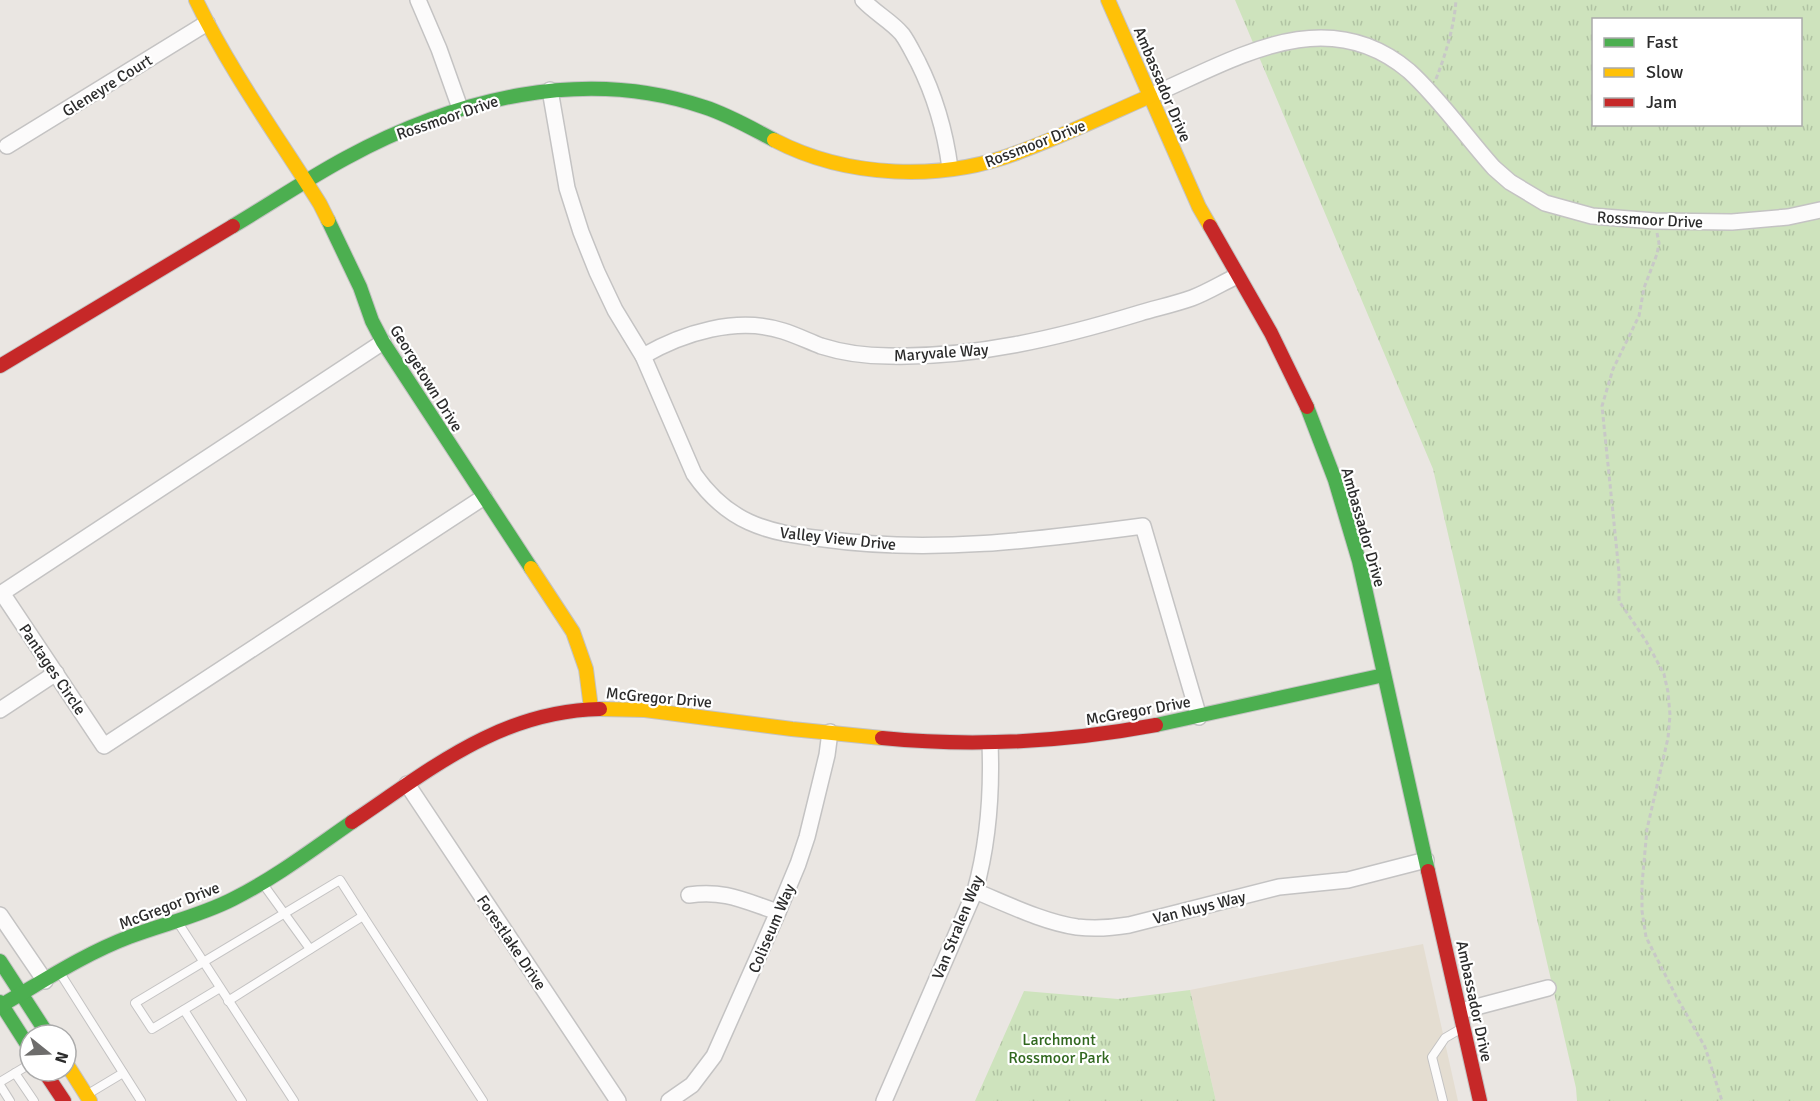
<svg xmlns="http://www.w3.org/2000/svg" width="1820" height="1101" viewBox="0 0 1820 1101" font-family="Signika,sans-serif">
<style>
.education{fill:#e4ddd1}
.grass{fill:url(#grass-tufts);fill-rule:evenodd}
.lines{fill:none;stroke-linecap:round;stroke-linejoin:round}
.lane-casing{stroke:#c4c3c3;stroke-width:10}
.street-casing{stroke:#c4c3c3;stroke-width:18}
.fast-casing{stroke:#c4c3c3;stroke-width:16}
.slow-casing{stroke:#c4c3c3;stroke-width:16}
.jam-casing{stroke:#c4c3c3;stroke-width:16}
.path{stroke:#c8c8c7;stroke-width:3;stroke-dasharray:4.5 3;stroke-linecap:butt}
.lane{stroke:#fcfbfb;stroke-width:8}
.street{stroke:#fcfbfb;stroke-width:15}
.fast{stroke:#4caf50;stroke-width:14}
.slow{stroke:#ffc107;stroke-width:14}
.jam{stroke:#c62828;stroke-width:14}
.labels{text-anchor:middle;stroke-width:4.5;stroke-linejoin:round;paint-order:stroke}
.street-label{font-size:16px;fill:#2c2c2c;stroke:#fff}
.park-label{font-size:16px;fill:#30671e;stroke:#fff}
</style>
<defs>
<pattern id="grass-tufts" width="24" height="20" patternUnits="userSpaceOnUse" patternTransform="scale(1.5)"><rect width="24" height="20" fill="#cee3bd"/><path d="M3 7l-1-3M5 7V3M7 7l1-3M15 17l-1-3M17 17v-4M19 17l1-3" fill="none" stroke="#b1c3a3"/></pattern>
</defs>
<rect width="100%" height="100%" fill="#eae6e2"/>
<polygon class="education" points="1423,944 1458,1101 1216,1101 1190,990"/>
<g class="grass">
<path d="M1235,0H1820V1101H1577L1576,1088L1433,469ZM1594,20H1800V124H1594Z"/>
<polygon points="1190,990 1216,1101 975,1101 1024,991 1118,999"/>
</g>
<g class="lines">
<defs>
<g id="lane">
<polyline points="263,884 310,949"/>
<polyline points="177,921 294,1101"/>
<polyline points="60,973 141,1101"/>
<polyline points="220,988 152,1029 135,1003 340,880 363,916"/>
<polyline points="228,1001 363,916 483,1101"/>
<polyline points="184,1010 242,1101"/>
<polyline points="15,1073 34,1101"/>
<polyline points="0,1082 30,1064"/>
<polyline points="0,1085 10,1101"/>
<polyline points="88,1094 123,1073"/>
<polyline points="1443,1101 1432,1057 1445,1038 1462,1028"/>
</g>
<g id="street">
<polyline points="418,0 439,49 460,108"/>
<path d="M863,0C875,13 891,21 902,34C908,42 913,53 918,62C935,96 945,130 950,168"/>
<path d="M550,90L567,188L581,232L597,272L615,310L643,356L694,474C708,494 727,512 749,522C773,533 798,536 824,539C931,554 1038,540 1143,526L1199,717"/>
<path d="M1150,96C1234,60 1325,0 1409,71C1440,99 1466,137 1494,168L1510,182L1545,203L1592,216L1655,221L1732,222L1788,217L1820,210"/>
<polyline points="7,146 207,23"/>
<polyline points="383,342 2,593 104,746 484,497"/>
<path d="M643,356C683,333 737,316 783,331C796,335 808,341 821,346C843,353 866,356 889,356C974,358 1058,338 1140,313C1157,308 1175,304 1192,298C1208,292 1222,283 1237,276"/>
<polyline points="0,710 56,673"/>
<polyline points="407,784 618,1101"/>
<path d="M975,891C1007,904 1043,922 1077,927C1095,929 1111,928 1129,925L1279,887L1348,880L1426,860"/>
<path d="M689,895C726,890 744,901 778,912"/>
<polyline points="0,915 45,981"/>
<polyline points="1461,1011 1548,988"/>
<polyline points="669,1101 692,1085 714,1056 778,912 798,864 807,837 827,755 830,732"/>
<path d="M884,1101L975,891C988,844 992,792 990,743"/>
</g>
<g id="fast">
<polyline points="328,220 360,287 372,321 383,342 531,568"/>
<path d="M233,226C270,204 307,179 346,158C455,99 583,66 704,107C729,115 751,128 774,140"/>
<polyline points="1307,407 1335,480 1359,561 1428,871"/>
<polyline points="1156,725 1384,675"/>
<polyline points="0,961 48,1035"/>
<polyline points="0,1002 30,1049"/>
<path d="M0,1006C42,982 84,954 129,937C163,924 200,916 233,899C275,878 313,849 352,822"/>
</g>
<g id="slow">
<path d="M196,0C230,71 278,137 320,204L328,220"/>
<polyline points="1108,0 1199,207 1210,226"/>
<path d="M774,140C847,178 942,182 1019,152C1063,136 1107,115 1150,96"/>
<polyline points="531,568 573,632 586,669 591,708"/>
<polyline points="600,709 645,710 792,729 882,738"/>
<polyline points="66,1063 90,1101"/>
</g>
<g id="jam">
<polyline points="1210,226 1271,333 1307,407"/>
<polyline points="0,366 233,226"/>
<path d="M882,738C974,747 1065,742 1156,725"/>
<path d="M352,822C431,769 500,711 600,709"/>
<polyline points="1428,871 1480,1101"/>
<polyline points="44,1071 64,1101"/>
</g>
</defs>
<use href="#lane" class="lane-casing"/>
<use href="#street" class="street-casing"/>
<use href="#fast" class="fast-casing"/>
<use href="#slow" class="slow-casing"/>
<use href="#jam" class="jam-casing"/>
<g class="path">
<path d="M1436,79C1446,53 1454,28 1456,0"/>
<polyline points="1657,233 1659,243 1657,254 1644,288 1639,316 1613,369 1602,406 1619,572 1619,601 1646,641 1657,661 1664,674 1668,692 1670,715 1668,738 1647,829 1642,884 1642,911 1646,937 1676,996 1705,1047 1722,1101"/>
</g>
<use href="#lane" class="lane"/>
<use href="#street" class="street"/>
<use href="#fast" class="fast"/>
<use href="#slow" class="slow"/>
<use href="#jam" class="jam"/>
</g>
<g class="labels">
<g class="street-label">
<text transform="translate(1163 84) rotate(67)" y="6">Ambassador Drive</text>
<text transform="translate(107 85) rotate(-32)" y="6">Gleneyre Court</text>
<text transform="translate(447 117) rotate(-19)" y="6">Rossmoor Drive</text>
<text transform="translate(1035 143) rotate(-21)" y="6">Rossmoor Drive</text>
<text transform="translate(1650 219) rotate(3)" y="6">Rossmoor Drive</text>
<text transform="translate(941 352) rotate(-4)" y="6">Maryvale Way</text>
<text transform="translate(427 378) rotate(58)" y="6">Georgetown Drive</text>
<text transform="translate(1364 527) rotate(74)" y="6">Ambassador Drive</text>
<text transform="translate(838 538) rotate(6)" y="6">Valley View Drive</text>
<text transform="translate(53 669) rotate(56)" y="6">Pantages Circle</text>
<text transform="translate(659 697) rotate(5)" y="6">McGregor Drive</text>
<text transform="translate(1138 710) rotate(-10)" y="6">McGregor Drive</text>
<text transform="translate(169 905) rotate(-21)" y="6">McGregor Drive</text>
<text transform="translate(1199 907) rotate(-14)" y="6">Van Nuys Way</text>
<text transform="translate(957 927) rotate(-68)" y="6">Van Stralen Way</text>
<text transform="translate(771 928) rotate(-67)" y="6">Coliseum Way</text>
<text transform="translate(512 942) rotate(56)" y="6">Forestlake Drive</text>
<text transform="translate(1475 1001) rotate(78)" y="6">Ambassador Drive</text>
</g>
<g class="park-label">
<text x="1059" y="1045">Larchmont<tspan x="1059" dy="18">Rossmoor Park</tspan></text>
</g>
</g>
<rect x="1592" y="18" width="210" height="108" fill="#ffffff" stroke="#ababab" stroke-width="1.5"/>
<rect x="1604" y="38" width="30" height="9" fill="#4caf50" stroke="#ababab" stroke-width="1.5"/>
<text x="1646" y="48" font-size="18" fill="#2c2c2c">Fast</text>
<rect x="1604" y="68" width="30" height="9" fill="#ffc107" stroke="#ababab" stroke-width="1.5"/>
<text x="1646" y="78" font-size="18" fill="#2c2c2c">Slow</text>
<rect x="1604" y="98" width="30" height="9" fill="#c62828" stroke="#ababab" stroke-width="1.5"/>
<text x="1646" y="108" font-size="18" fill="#2c2c2c">Jam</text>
<g transform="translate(48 1053) rotate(108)"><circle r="28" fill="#ffffff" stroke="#ababab" stroke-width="1.5"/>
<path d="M0-4.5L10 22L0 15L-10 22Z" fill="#6e6d6c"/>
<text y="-9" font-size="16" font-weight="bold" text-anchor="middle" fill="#2c2c2c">N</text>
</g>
</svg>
